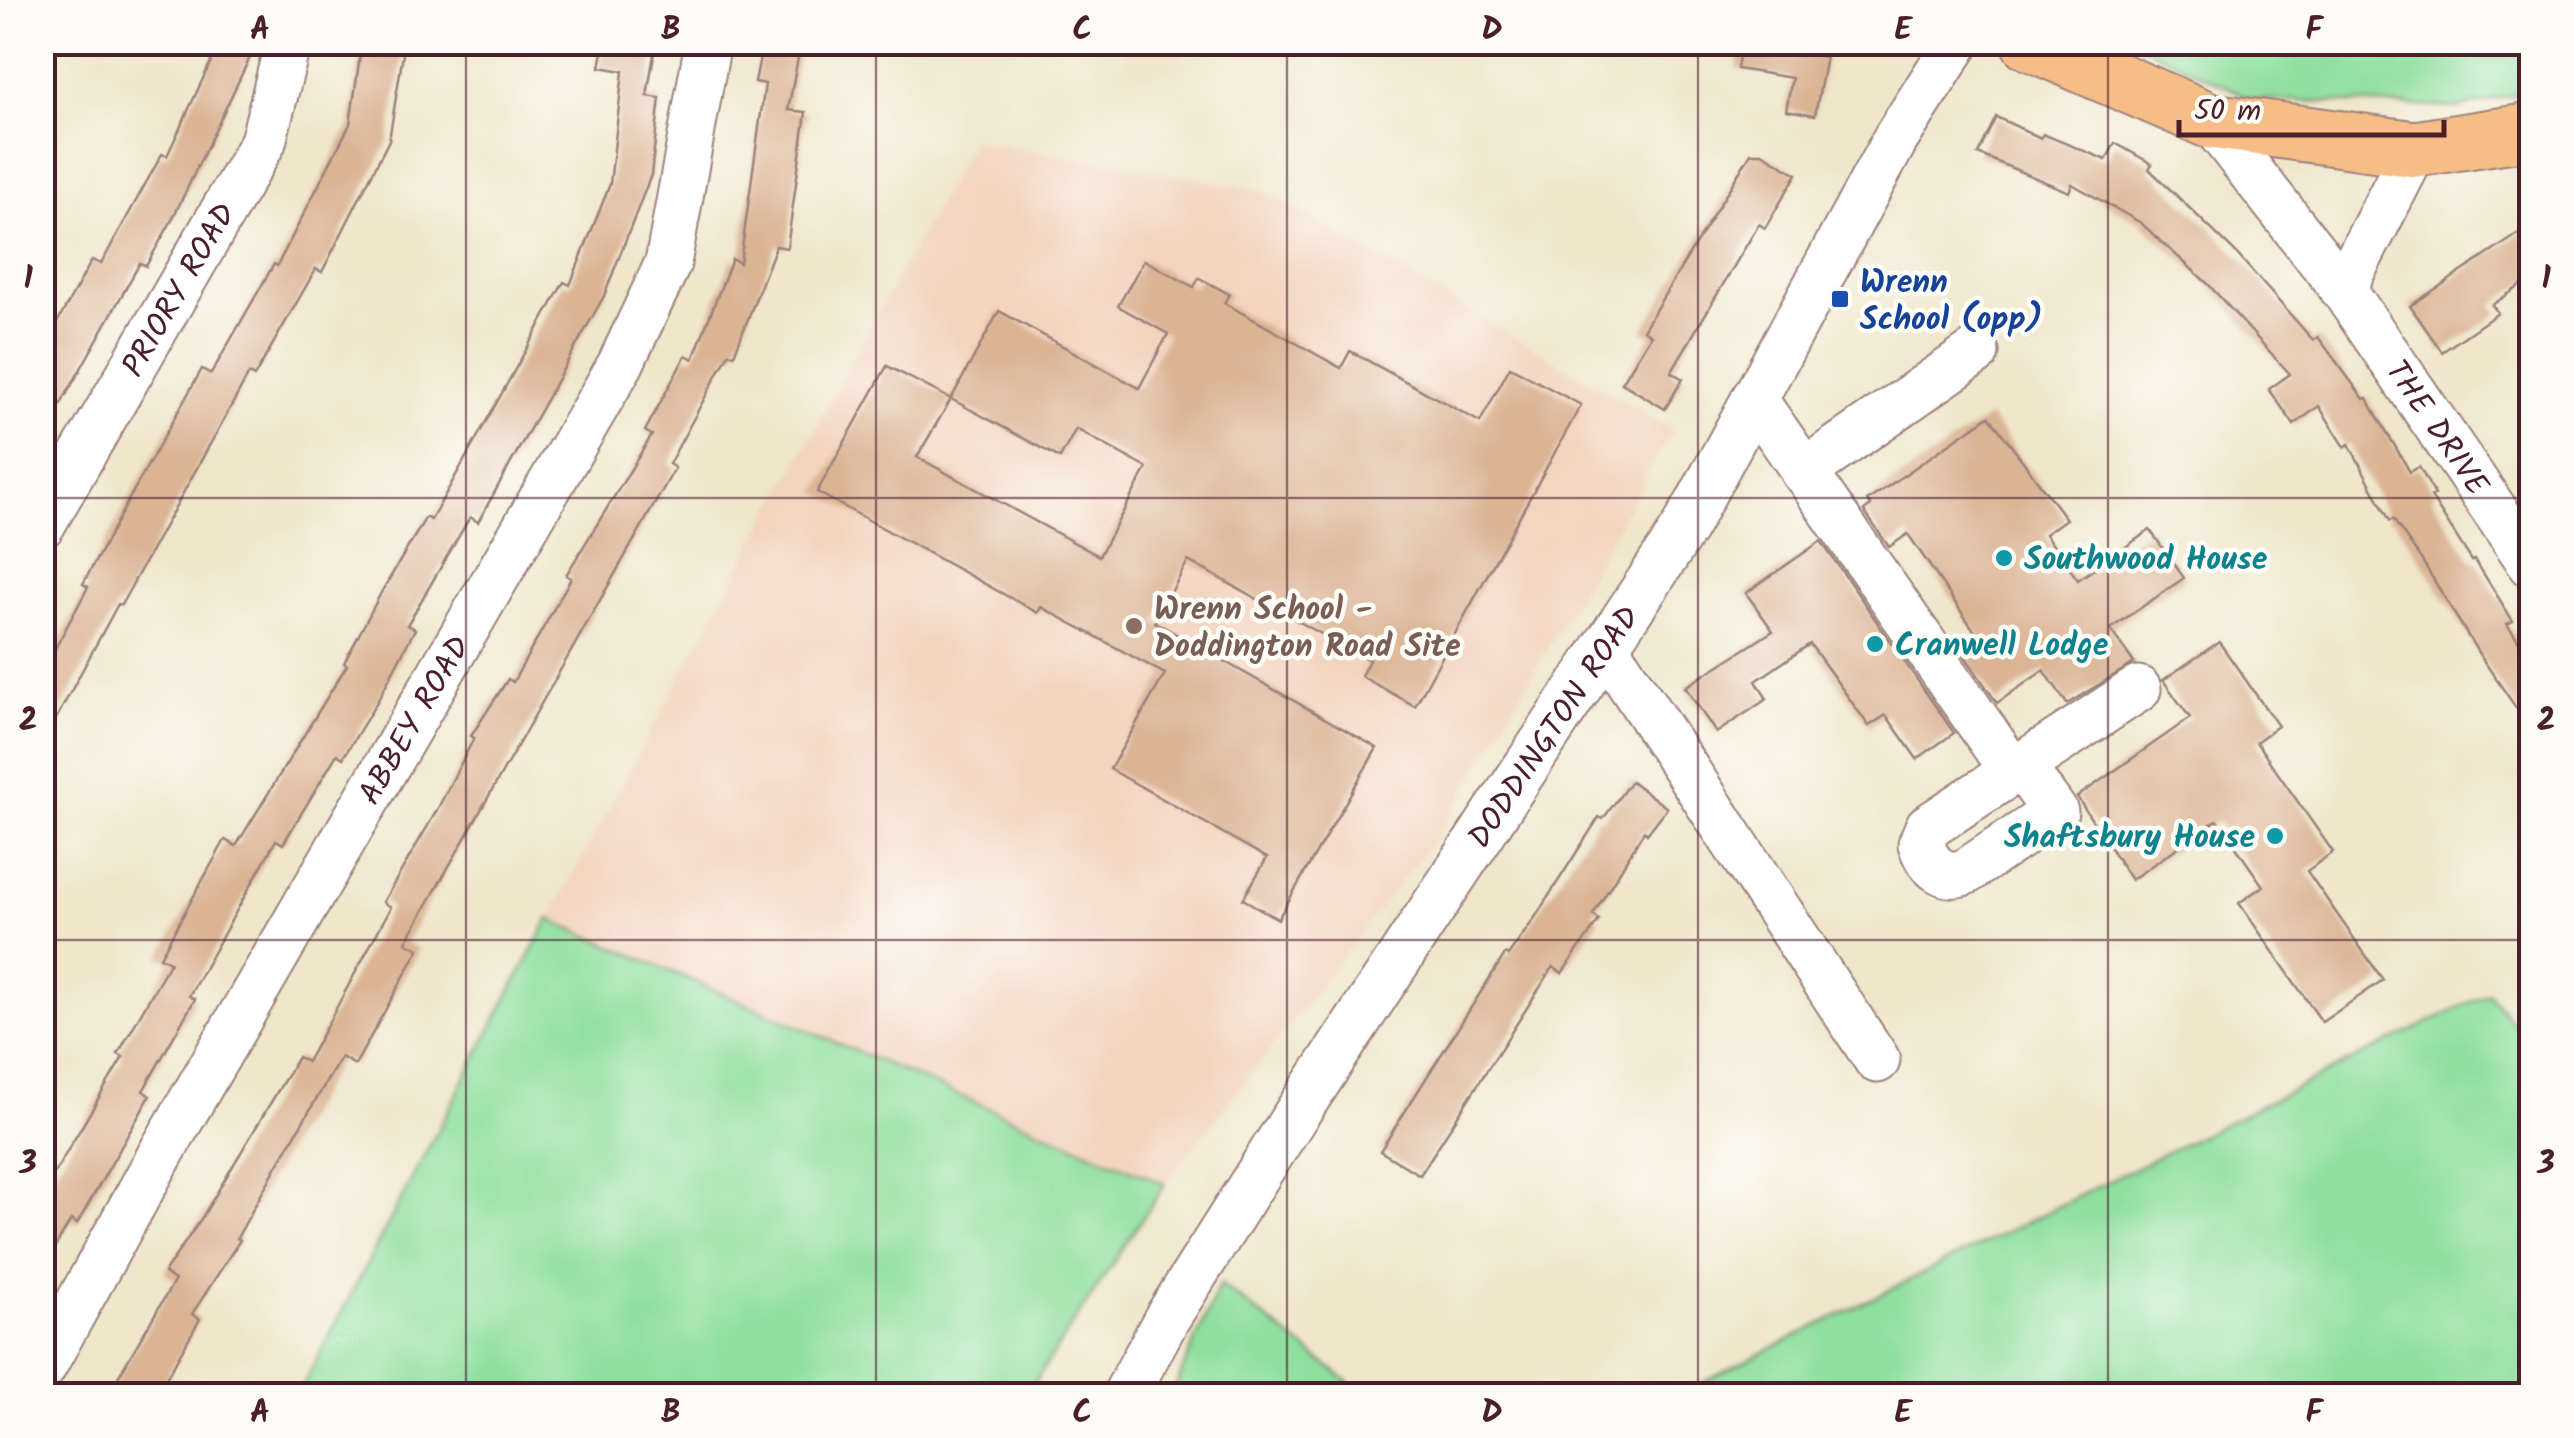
<svg xmlns="http://www.w3.org/2000/svg" width="2574" height="1438" viewBox="0 0 2574 1438" font-family="Kalam,sans-serif">
<style>
.built{fill:#f3d4bf}
.green{fill:#8fdf9f;stroke:#6c7f65;stroke-width:2.5}
.building{fill:#dbb494;fill-rule:evenodd}
.lines{fill:none;stroke-linecap:round;stroke-linejoin:round}
.minor-casing{stroke:#9c827b;stroke-width:49}
.major-casing{stroke:#9c827b;stroke-width:59}
.minor{stroke:#fff;stroke-width:45}
.major{stroke:#f6be86;stroke-width:55}
.grid{fill:none;stroke:#4a1f2b;stroke-width:2.5;stroke-opacity:0.55}
.transit-dot{fill:#1a4fb4;stroke:#fdfcf7;stroke-width:4}
.culture-dot{fill:#0f9aa8;stroke:#fdfcf7;stroke-width:4}
.education-dot{fill:#8d6e63;stroke:#fdfcf7;stroke-width:4}
.labels{text-anchor:middle;stroke-width:9;stroke-linejoin:round;paint-order:stroke}
.transit-label{font-size:32px;font-weight:bold;fill:#164399;stroke:#fdfcf7;text-anchor:start}
.street-label{font-size:32px;fill:#4a1f2b;stroke:#fdfcf7}
.culture-label{font-size:32px;font-weight:bold;fill:#0d838f;stroke:#fdfcf7;text-anchor:start}
.education-label{font-size:32px;font-weight:bold;fill:#785e54;stroke:#fdfcf7;text-anchor:start}
.neatline{fill:none;stroke:#4a1f2b;stroke-width:4}
.grid-label{font-size:32px;text-anchor:middle;font-weight:bold;fill:#4a1f2b}
</style>
<rect width="100%" height="100%" fill="#fdfcf7"/>
<filter id="ink" filterUnits="userSpaceOnUse"><feTurbulence type="fractalNoise" baseFrequency=".01" numOctaves="2"/><feDisplacementMap in="SourceGraphic" scale="20" xChannelSelector="R" yChannelSelector="G"/><feConvolveMatrix kernelMatrix="1 2 1 2 8 2 1 2 1" color-interpolation-filters="sRGB"/></filter>
<filter id="wash" filterUnits="userSpaceOnUse"><feTurbulence type="fractalNoise" baseFrequency=".0048" numOctaves="4" result="noise"/><feDisplacementMap in="SourceGraphic" scale="40" xChannelSelector="R" yChannelSelector="G"/><feGaussianBlur stdDeviation="2.25" result="paint"/><feColorMatrix in="noise" values="0 0 0 0 0 0 0 0 0 0 0 0 0 0 0 0 0 1.4 0 .05"/><feComposite in="paint" operator="in"/></filter>
<g filter="url(#wash)">
<rect width="100%" height="100%" fill="#efe6cb"/>
<polygon class="built" points="972,140 1265,191 1673,430 1447,822 1165,1184 549,919"/>
<g class="green">
<polygon points="2134,43 2531,43 2531,91 2459,108 2253,99"/>
<polygon points="549,919 1165,1184 1026,1395 298,1395"/>
<polygon points="2488,993 2531,1044 2531,1395 1678,1395"/>
<polygon points="1220,1284 1366,1395 1172,1395"/>
</g>
<g id="blocks">
<g class="building">
<polygon points="220,42 230,42 252,53 172,220 146,266 140,263 42,438 42,350 92,260 101,264 162,154 167,156"/>
<polygon points="362,42 405,42 389,140 322,272 316,269 254,377 249,374 121,605 118,604 42,745 42,673 88,587 83,584 134,490 202,369 211,374 274,264 277,266 350,124"/>
<polygon points="605,42 656,42 647,96 660,98 651,175 604,296 478,522 470,517 407,625 415,629 377,702 343,758 337,754 283,844 276,840 189,996 195,999 143,1091 150,1096 77,1224 71,1220 42,1269 42,1194 123,1057 118,1054 170,962 160,957 225,840 236,846 347,665 344,663 382,591 426,517 431,520 564,282 570,285 610,184 623,71 600,67"/>
<polygon points="763,42 801,42 788,110 806,112 787,248 776,246 734,355 729,353 669,464 675,468 406,942 419,949 355,1065 341,1057 278,1164 237,1238 240,1240 192,1314 200,1319 156,1396 107,1396 175,1280 164,1273 203,1216 298,1057 307,1062 391,907 383,902 436,812 474,738 471,736 508,679 513,682 571,578 566,575 652,435 645,431 686,355 693,359 732,259 740,263 765,84 755,82"/>
<polygon points="1741,42 1826,57 1815,115 1786,110 1792,78 1737,69"/>
<polygon points="1996,117 2041,138 2043,134 2106,160 2115,143 2152,164 2149,169 2236,253 2313,340 2318,337 2364,399 2367,398 2410,472 2419,467 2435,495 2431,497 2472,561 2475,560 2513,621 2507,624 2532,660 2532,731 2479,654 2421,559 2393,519 2390,521 2349,444 2345,447 2319,406 2294,425 2269,389 2290,374 2207,283 2141,223 2072,184 2069,192 1978,154"/>
<polygon points="1751,153 1762,153 1797,174 1765,228 1759,224 1671,372 1683,379 1665,409 1622,383 1651,335 1643,330"/>
<polygon points="2532,225 2532,278 2492,305 2498,313 2442,352 2410,306"/>
<path d="M1144,260L1194,287L1199,278L1229,294L1224,303L1341,368L1350,351L1480,422L1510,367L1581,405L1415,706L1361,676L1369,660L1188,561L1155,622L1377,748L1278,919L1243,899L1267,858L1110,769L1165,674L1041,607L1038,613L817,492L887,366L951,399L999,311L1139,388L1168,334L1118,306ZM951,399L1060,458L1076,429L1147,468L1099,556L917,457Z"/>
<polygon points="1989,416 2066,519 2045,534 2078,580 2150,530 2184,578 2110,629 2134,663 2067,704 2044,670 1997,703 1964,655 1982,642 1908,534 1889,547 1864,511 1871,506 1867,501"/>
<polygon points="1821,541 1954,733 1917,759 1886,715 1869,726 1810,644 1756,681 1767,699 1716,733 1685,687 1773,631 1746,593"/>
<polygon points="2219,642 2278,726 2256,742 2333,852 2307,871 2383,980 2322,1022 2239,903 2263,886 2217,820 2131,880 2077,797 2190,718 2163,680"/>
<polygon points="1631,781 1667,808 1647,834 1644,831 1593,915 1599,920 1562,973 1553,967 1420,1175 1380,1151 1505,954 1508,956 1536,916 1599,817 1603,819"/>
</g>
</g>
</g>
<g filter="url(#ink)">
<use href="#blocks" fill-opacity="0" stroke="#9c827b" stroke-width="2.5"/>
<g class="lines">
<defs>
<g id="minor">
<polyline points="2211,121 2343,289"/>
<path id="s1" d="M2415,149L2343,289L2532,565"/>
<polyline points="1754,399 2013,772"/>
<polyline points="1803,472 1976,352"/>
<path id="s2" d="M42,525L263,142L288,42"/>
<polyline points="1607,649 1877,1060"/>
<path d="M2022,766L2055,812L1967,871C1944,881 1928,866 1921,844L1928,827L2138,689"/>
<path id="s3" d="M42,1369L164,1148L620,365L668,263L708,42"/>
<path id="s4" d="M1125,1396L1167,1318L1295,1116L1685,527L1896,138L1957,42"/>
</g>
<polyline id="major" points="2029,42 2211,121 2415,149 2532,131"/>
</defs>
<use href="#minor" class="minor-casing"/>
<use href="#major" class="major-casing"/>
<use href="#minor" class="minor"/>
<use href="#major" class="major"/>
</g>
</g>
<path class="grid" d="M466,42V1396M876,42V1396M1287,42V1396M1698,42V1396M2108,42V1396M42,498H2532M42,940H2532"/>
<rect class="transit-dot" x="1830" y="289" width="20" height="20" rx="5"/>
<g class="culture-dot">
<circle cx="2004" cy="558" r="10"/>
<circle cx="1875" cy="644" r="10"/>
<circle cx="2275" cy="836" r="10"/>
</g>
<circle class="education-dot" cx="1134" cy="626" r="10"/>
<g class="labels">
<g class="transit-label">
<text x="1860" y="292">Wrenn<tspan x="1860" dy="37">School (opp)</tspan></text>
</g>
<g class="street-label">
<text dy="11" stroke="none"><textPath href="#s2" startOffset="272">PRIORY ROAD</textPath></text>
<text dy="11" stroke="none"><textPath href="#s1" startOffset="325">THE DRIVE</textPath></text>
<text dy="11" stroke="none"><textPath href="#s3" startOffset="748">ABBEY ROAD</textPath></text>
<text dy="11" stroke="none"><textPath href="#s4" startOffset="795">DODDINGTON ROAD</textPath></text>
</g>
<g class="culture-label">
<text x="2024" y="569">Southwood House</text>
<text x="1895" y="655">Cranwell Lodge</text>
<text x="2255" y="847" text-anchor="end">Shaftsbury House</text>
</g>
<g class="education-label">
<text x="1154" y="619">Wrenn School -<tspan x="1154" dy="37">Doddington Road Site</tspan></text>
</g>
</g>
<rect width="2574" height="1438" fill="none" stroke="#fdfcf7" stroke-width="110"/>
<path d="M2179 120v15h265v-15" fill="none" stroke="#4a1f2b" stroke-width="5"/>
<text x="2194" y="120" font-size="30" fill="#4a1f2b" stroke="#fdfcf7" stroke-width="8" paint-order="stroke">50 m</text>
<rect x="55" y="55" width="2464" height="1328" class="neatline"/>
<g class="grid-label">
<text x="260" y="39">A</text>
<text x="671" y="39">B</text>
<text x="1082" y="39">C</text>
<text x="1492" y="39">D</text>
<text x="1903" y="39">E</text>
<text x="2314" y="39">F</text>
<text x="28" y="288">1</text>
<text x="2546" y="288">1</text>
<text x="28" y="730">2</text>
<text x="2546" y="730">2</text>
<text x="28" y="1173">3</text>
<text x="2546" y="1173">3</text>
<text x="260" y="1422">A</text>
<text x="671" y="1422">B</text>
<text x="1082" y="1422">C</text>
<text x="1492" y="1422">D</text>
<text x="1903" y="1422">E</text>
<text x="2314" y="1422">F</text>
</g>
</svg>
